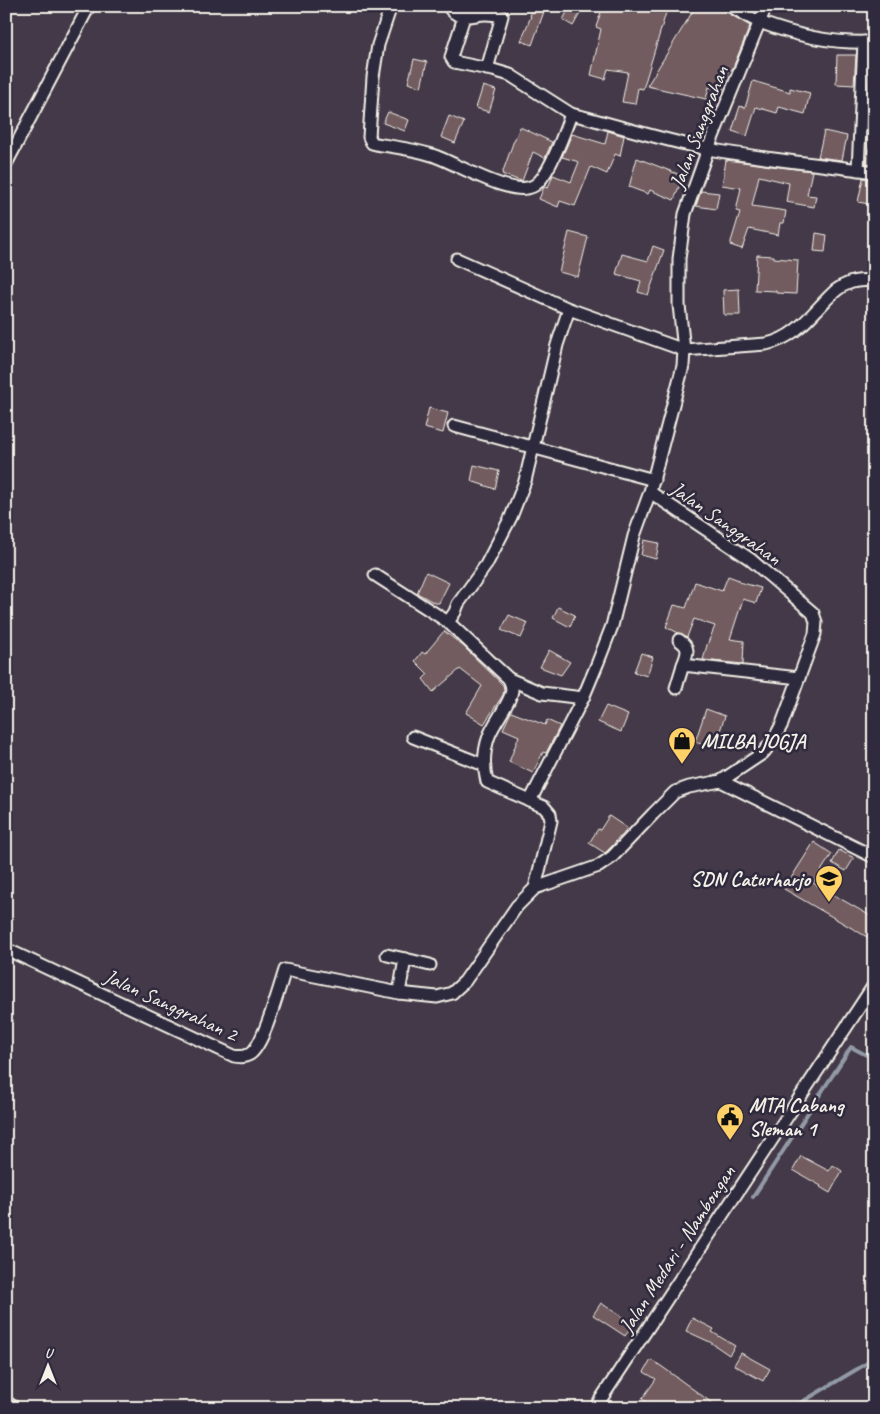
<svg xmlns="http://www.w3.org/2000/svg" width="880" height="1414" viewBox="0 0 880 1414" font-family="Caveat,sans-serif">
<style>
.lines{fill:none;stroke-linecap:round;stroke-linejoin:round}
.stream{stroke:#939aa7;stroke-width:4}
.building{fill:#725c61;stroke:#f4f1e8}
.street-casing{stroke:#f4f1e8;stroke-width:15}
.street{stroke:#2f2a3d;stroke-width:11}
.labels{text-anchor:middle;stroke-width:5;stroke-linejoin:round;paint-order:stroke}
.street-label{font-size:21px;fill:#f4f1e8;stroke:#2f2a3d}
.poi-label{font-size:21px;font-weight:bold;fill:#f4f1e8;stroke:#2f2a3d;text-anchor:start}
</style>
<rect width="100%" height="100%" fill="#433948"/>
<filter id="ink" filterUnits="userSpaceOnUse"><feTurbulence type="fractalNoise" baseFrequency=".02" numOctaves="2"/><feDisplacementMap in="SourceGraphic" scale="10" xChannelSelector="R" yChannelSelector="G"/><feConvolveMatrix kernelMatrix="1 2 1 2 8 2 1 2 1" color-interpolation-filters="sRGB"/></filter>
<g filter="url(#ink)">
<g class="lines">
<g class="stream">
<polyline points="753,1197 851,1047 874,1059"/>
<polyline points="792,1408 874,1359"/>
</g>
</g>
<g class="building">
<polygon points="534,6 546,6 532,45 521,41 531,16 530,16"/>
<polygon points="570,6 574,6 582,10 573,26 563,20"/>
<polygon points="603,6 643,6 654,9 654,6 668,6 643,89 638,88 635,104 622,102 628,72 608,69 605,79 591,75 601,29 596,27"/>
<polygon points="696,6 716,6 750,26 732,70 729,69 722,91 709,87 706,99 647,86"/>
<polygon points="837,55 856,55 854,85 836,84"/>
<polygon points="414,59 427,62 421,87 408,83"/>
<polygon points="753,81 790,92 790,88 810,93 805,114 779,107 777,113 756,107 747,136 732,131 740,106 745,108"/>
<polygon points="483,86 496,90 489,112 476,108"/>
<polygon points="869,86 874,87 874,119 868,118"/>
<polygon points="388,112 409,120 405,131 383,123"/>
<polygon points="449,116 464,122 455,143 441,137"/>
<polygon points="520,127 552,142 545,158 533,152 522,181 518,180 502,174 513,143"/>
<polygon points="608,131 624,136 620,156 615,154 607,174 591,167 575,206 560,201 558,207 539,199 544,187 548,188 553,175 571,182 579,162 562,157 572,134 605,144"/>
<polygon points="824,131 847,136 842,160 818,157"/>
<polygon points="869,148 874,149 874,164 866,163"/>
<polygon points="637,158 683,176 674,200 650,190 648,194 629,187"/>
<polygon points="726,160 812,171 807,195 816,196 814,207 786,202 789,183 759,176 752,206 786,211 784,223 780,223 778,235 749,229 742,249 730,245 740,212 736,211 741,188 722,185"/>
<polygon points="863,178 874,179 869,204 858,202"/>
<polygon points="701,191 719,193 716,209 696,206"/>
<polygon points="569,232 588,237 578,277 559,272"/>
<polygon points="816,233 827,235 825,252 814,251"/>
<polygon points="653,246 664,250 648,295 638,292 641,281 616,274 622,254 648,261"/>
<polygon points="757,255 774,256 774,258 798,260 796,294 776,293 776,291 755,290"/>
<polygon points="739,289 740,315 724,315 723,290"/>
<polygon points="429,408 448,413 443,433 424,428"/>
<polygon points="474,465 499,471 495,489 471,481"/>
<polygon points="644,540 659,543 656,559 641,555"/>
<polygon points="426,572 449,583 439,603 435,603 417,593"/>
<polygon points="728,576 739,580 739,582 761,588 756,603 743,599 730,639 744,641 743,664 703,660 707,645 715,626 694,619 687,637 666,627 674,605 686,608 695,582 722,591"/>
<polygon points="558,607 575,615 570,627 553,618"/>
<polygon points="509,615 528,623 521,638 501,630"/>
<polygon points="444,631 463,646 503,685 504,689 503,695 484,724 466,713 482,686 460,669 433,692 423,679 428,674 415,661 422,652 425,654"/>
<polygon points="549,650 570,662 561,675 540,667"/>
<polygon points="641,653 653,657 647,676 634,672"/>
<polygon points="606,706 628,715 621,732 598,722"/>
<polygon points="706,709 725,716 714,748 695,742"/>
<polygon points="511,712 545,725 547,720 560,726 546,753 543,752 533,773 509,762 519,736 503,729"/>
<polygon points="609,816 627,828 623,835 619,838 618,838 613,845 605,853 589,843 598,829 600,830"/>
<polygon points="814,842 832,854 813,883 874,918 874,941 784,889"/>
<polygon points="839,850 854,858 846,871 832,863"/>
<polygon points="801,1156 829,1171 833,1165 842,1171 830,1193 820,1187 821,1186 793,1170"/>
<polygon points="601,1303 633,1324 625,1336 593,1315"/>
<polygon points="692,1318 714,1329 712,1332 735,1346 729,1355 710,1342 686,1331"/>
<polygon points="741,1353 770,1369 763,1381 734,1365"/>
<polygon points="651,1360 661,1366 719,1408 655,1408 642,1399 656,1379 644,1372"/>
</g>
<g class="lines">
<defs>
<g id="street">
<path d="M391,6L378,45L373,77L369,137L372,143L376,144C395,147 413,149 432,155C455,162 514,200 535,185C549,176 565,131 571,114C617,125 661,140 708,149C762,159 819,164 874,172"/>
<path d="M448,6C460,23 471,14 486,14C491,14 497,15 502,16L487,69"/>
<path d="M731,6C741,12 751,19 762,23C797,36 836,44 874,42"/>
<polyline points="766,6 708,149 685,214 679,259 679,305 684,350 683,366 650,492 750,559 813,613 816,622 815,634 782,724 773,741 763,753 721,781 874,857"/>
<polyline points="464,17 451,57 454,62 493,70 510,75 571,114"/>
<polyline points="6,164 89,6"/>
<polyline points="858,170 864,42"/>
<polyline points="457,259 569,309"/>
<polyline points="454,426 654,480"/>
<polyline points="375,575 448,622"/>
<path d="M679,640C691,648 687,654 683,665"/>
<polyline points="509,679 542,693 583,698"/>
<polyline points="676,688 683,665 799,678"/>
<polyline points="413,737 484,765"/>
<polyline points="530,801 583,698 598,662 612,626 634,536 650,492"/>
<path d="M535,888L551,821L550,814L544,807L487,782C483,766 484,750 489,736C494,722 511,702 512,690C512,686 511,683 509,679L448,622L455,612L458,604L486,565L511,517L525,481L557,345L569,309L684,350L766,344C792,339 808,319 825,301C832,294 838,287 847,284C855,280 865,280 874,281"/>
<path d="M6,949L234,1056C239,1057 245,1057 250,1054C264,1045 279,988 285,970L399,993L437,997L452,993L465,981L517,906L535,888L599,866L612,857L653,814L675,792L689,787L721,781"/>
<polyline points="387,955 405,959"/>
<polyline points="399,993 405,959 430,965"/>
<polyline points="6,1402 15,1408"/>
<polyline points="595,1408 874,985"/>
</g>
</defs>
<use href="#street" class="street-casing"/>
<use href="#street" class="street"/>
</g>
</g>
<defs>
<symbol id="shop-pin" viewBox="-11 -11 22 30"><path d="M0 17L-7.5 6A9.5 9.5 0 1 1 7.5 6Z" fill="#ffd166" stroke="#2f2a3d"/><path d="M-5-2.5h2.3a2.7 3.5 0 0 1 5.4 0H5L5.5 6h-11ZM-1.5-2.5h3a1.5 2.3 0 0 0-3 0Z" fill="#111"/></symbol>
<symbol id="school-pin" viewBox="-11 -11 22 30"><path d="M0 17L-7.5 6A9.5 9.5 0 1 1 7.5 6Z" fill="#ffd166" stroke="#2f2a3d"/><path d="M0-5L7-2L0 1L-7-2ZM-4 1L0 2.5L4 1V4Q0 6-4 4Z" fill="#111"/></symbol>
<symbol id="civic-pin" viewBox="-11 -11 22 30"><path d="M0 17L-7.5 6A9.5 9.5 0 1 1 7.5 6Z" fill="#ffd166" stroke="#2f2a3d"/><path d="M-.6-6.5H3V-4.5H.6V-3L4-1V1h2V6H-6V1h2V-1L-.6-3ZM-1.2 2.5V6h2.4V2.5Z" fill="#111"/></symbol>
</defs>
<g fill-rule="evenodd">
<use href="#shop-pin" x="666" y="725" width="32" height="43"/>
<use href="#school-pin" x="813" y="863" width="32" height="43"/>
<use href="#civic-pin" x="714" y="1101" width="32" height="43"/>
</g>
<g class="labels">
<g class="street-label">
<text transform="translate(699 127) rotate(-69)" y="7">Jalan Sanggrahan</text>
<text transform="translate(726 523) rotate(35)" y="7">Jalan Sanggrahan</text>
<text transform="translate(171 1005) rotate(25)" y="7">Jalan Sanggrahan 2</text>
<text transform="translate(677 1249) rotate(-57)" y="7">Jalan Medari - Nambongan</text>
</g>
<g class="poi-label">
<text x="701" y="748">MILBA JOGJA</text>
<text x="810" y="886" text-anchor="end">SDN Caturharjo</text>
<text x="749" y="1112">MTA Cabang<tspan x="749" dy="24">Sleman 1</tspan></text>
</g>
</g>
<rect width="880" height="1414" fill="none" stroke="#2f2a3d" stroke-width="25"/>
<rect x="12" y="12" width="855" height="1389" fill="none" stroke="#f4f1e8" stroke-width="2" filter="url(#ink)"/>
<g transform="translate(48 1366)" stroke="#2f2a3d" stroke-width="4" paint-order="stroke">
<path d="M0-4L9 19L0 12L-9 19Z" fill="#f4f1e8"/>
<text y="-8" font-size="14" font-weight="bold" text-anchor="middle" fill="#f4f1e8">U</text>
</g>
</svg>
